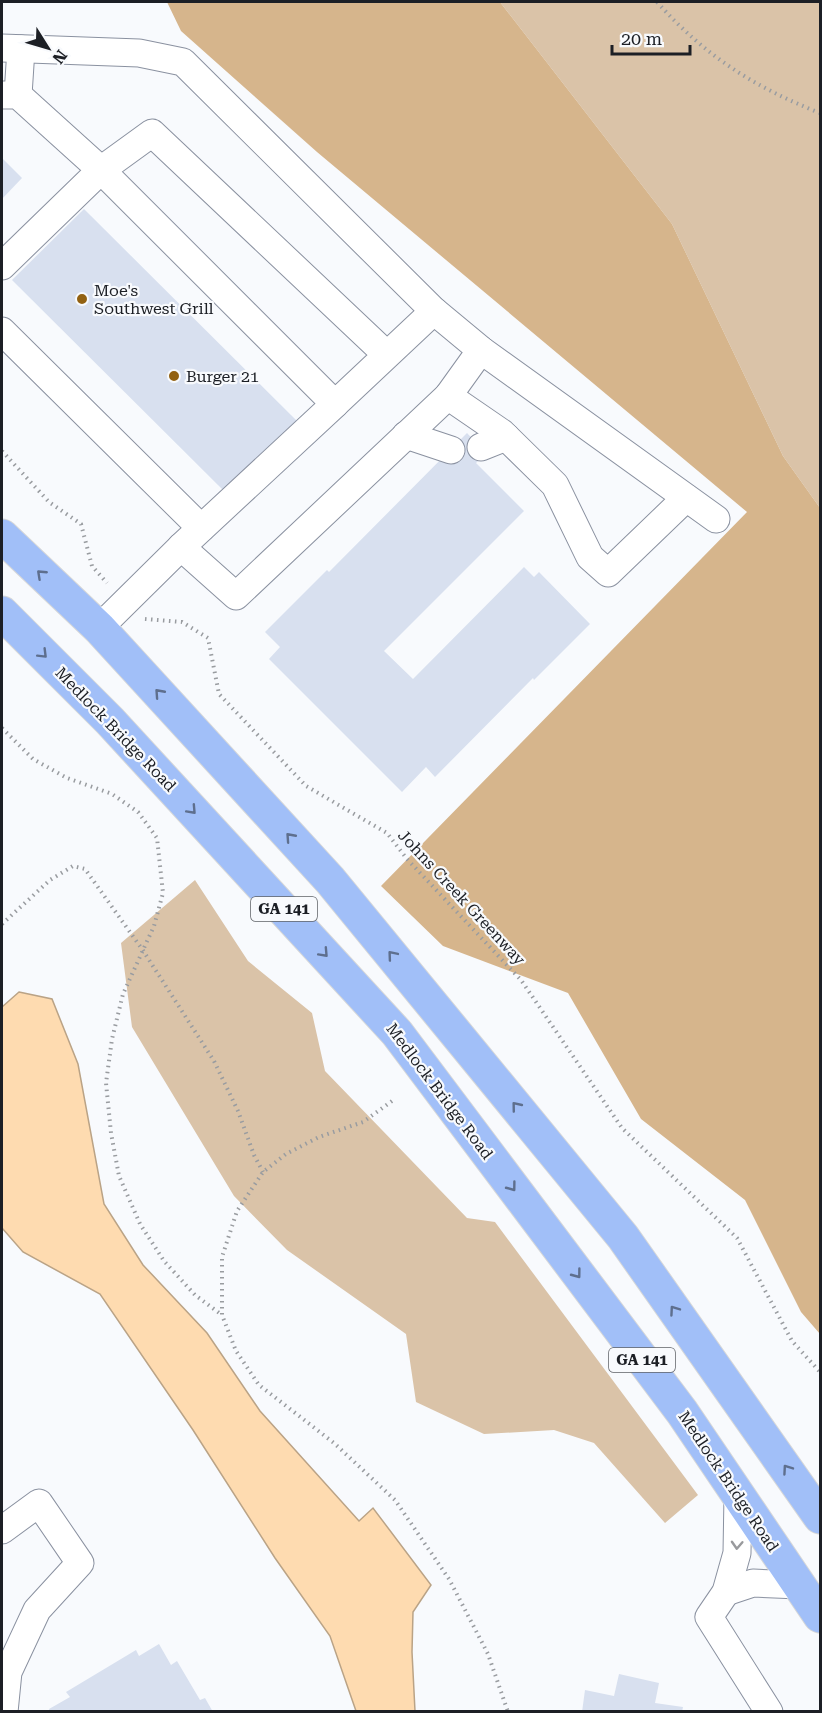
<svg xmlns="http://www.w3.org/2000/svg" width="822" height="1713" viewBox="0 0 822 1713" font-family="'Roboto Serif',serif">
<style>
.green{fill:#dac3a8}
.forest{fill:#d6b58c}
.water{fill:#fedbb0;stroke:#baa386;stroke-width:1.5}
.building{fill:#d8e0ef}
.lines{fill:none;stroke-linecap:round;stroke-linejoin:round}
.minor-casing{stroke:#8a91a0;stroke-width:29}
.highway-casing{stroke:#d6d7d8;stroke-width:35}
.path{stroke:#999ca0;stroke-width:4;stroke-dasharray:1.5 4.5;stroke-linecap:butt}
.minor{stroke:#fff;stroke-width:27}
.highway{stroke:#a1bff8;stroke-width:33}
.oneway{stroke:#5e6f8e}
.oneway2{stroke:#999a9d}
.poi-dot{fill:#926111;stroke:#f8fafd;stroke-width:2}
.labels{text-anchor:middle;stroke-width:4.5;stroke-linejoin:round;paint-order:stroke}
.shield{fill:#f8fafd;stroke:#5e6166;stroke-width:1.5}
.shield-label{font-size:15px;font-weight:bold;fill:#1c1f25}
.poi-label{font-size:16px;fill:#1c1f25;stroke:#f8fafd;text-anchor:start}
.street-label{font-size:16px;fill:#1c1f25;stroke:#f8fafd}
</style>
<rect width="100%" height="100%" fill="#f8fafd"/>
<g class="green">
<polygon points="500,2 820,2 820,508 783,456 672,224"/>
<polygon points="195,880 248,961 312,1013 325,1071 467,1218 495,1222 698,1495 665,1523 594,1443 554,1430 484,1434 416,1402 406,1334 287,1250 234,1196 132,1027 121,943"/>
</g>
<polygon class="forest" points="167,2 500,2 672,224 783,456 820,508 820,1334 801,1312 745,1200 641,1119 568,993 443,946 381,886 747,512 317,152 181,31"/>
<polygon class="water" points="19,992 52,999 78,1064 104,1204 143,1265 207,1333 260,1411 359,1521 373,1508 431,1585 413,1612 412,1652 415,1711 356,1711 330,1636 275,1558 193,1430 100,1294 23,1252 2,1228 2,1007"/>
<g class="building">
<polygon points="2,158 22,178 2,199"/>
<polygon points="84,209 297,421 225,492 12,280"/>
<polygon points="467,433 486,453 476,463 524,511 384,651 413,679 524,567 534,577 539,572 590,624 534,680 533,678 435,777 426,767 402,792 269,659 280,647 265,632 327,570 329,572"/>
<polygon points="159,1644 171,1665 177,1661 200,1700 205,1698 213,1712 50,1712 49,1709 70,1697 66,1692 136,1650 139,1656"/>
<polygon points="619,1674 659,1683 655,1703 683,1707 682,1712 582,1712 585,1690 614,1696"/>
</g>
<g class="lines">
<defs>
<g id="minor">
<polyline points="2,48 139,53 183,62 434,311 481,350 716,519"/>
<polyline points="2,95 18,95 101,170 2,266"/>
<polyline points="18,95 21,49"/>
<polyline points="2,331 201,528"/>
<polyline points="387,355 152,133 101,170 335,404 434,311"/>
<polyline points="448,396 502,433 555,485 590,557 608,573 686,498"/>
<polyline points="406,435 451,450"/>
<polyline points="481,447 506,437"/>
<polyline points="181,547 236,596 448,396 481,350"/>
<polyline points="99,628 181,547 335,404"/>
<polyline points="738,1495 737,1553 726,1592 709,1617 769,1712"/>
<polyline points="2,1530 39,1503 80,1563 37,1610 8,1672 4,1712"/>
<polyline points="726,1592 753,1583 799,1585"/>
</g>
<g id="highway">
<polyline points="2,536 99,628 330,880 623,1237 820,1517"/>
<polyline points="2,613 110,721 397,1033 682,1412 820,1616"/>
</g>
</defs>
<use href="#minor" class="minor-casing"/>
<use href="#highway" class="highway-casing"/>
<g class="path">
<path d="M657,2C705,56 754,87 820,113"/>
<polyline points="2,451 49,502 81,524 92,566 107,583"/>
<polyline points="145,619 182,622 208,638 219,694 306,786 387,833 407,859 521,980 622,1128 737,1238 792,1341 820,1372"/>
<polyline points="2,728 33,759 67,778 112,794 138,812 157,838 163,893 154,926 123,994 112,1039 106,1083 111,1133 119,1176 140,1224 164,1261 195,1295 222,1315"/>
<polyline points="2,924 50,880 73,866 85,869 142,949 214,1061 238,1111 254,1155 263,1172"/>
<polyline points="392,1101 363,1122 319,1137 286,1154 263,1172 237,1211 222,1257 222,1315 236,1351 259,1385 334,1443 395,1500 449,1579 488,1654 508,1712"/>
</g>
<use href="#minor" class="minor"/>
<use href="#highway" class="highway"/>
</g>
<defs><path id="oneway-chevron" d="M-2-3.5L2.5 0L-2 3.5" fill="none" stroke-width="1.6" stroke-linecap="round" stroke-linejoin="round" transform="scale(1.5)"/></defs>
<g class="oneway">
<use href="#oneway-chevron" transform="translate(41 574) rotate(-137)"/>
<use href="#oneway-chevron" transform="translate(43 654) rotate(45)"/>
<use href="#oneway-chevron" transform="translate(159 693) rotate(-132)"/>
<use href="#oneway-chevron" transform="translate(192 810) rotate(47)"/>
<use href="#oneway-chevron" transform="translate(290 837) rotate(-132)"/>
<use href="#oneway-chevron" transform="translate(324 953) rotate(47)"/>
<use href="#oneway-chevron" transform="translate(392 955) rotate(-130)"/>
<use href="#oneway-chevron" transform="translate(516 1106) rotate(-129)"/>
<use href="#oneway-chevron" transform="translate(512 1187) rotate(53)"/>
<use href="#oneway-chevron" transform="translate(577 1274) rotate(53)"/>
<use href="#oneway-chevron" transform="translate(674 1310) rotate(-125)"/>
<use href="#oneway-chevron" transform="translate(787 1469) rotate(-125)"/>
</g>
<use class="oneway2" href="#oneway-chevron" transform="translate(737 1545) rotate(93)"/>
<g class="poi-dot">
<circle cx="82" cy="299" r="6"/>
<circle cx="174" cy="376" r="6"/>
</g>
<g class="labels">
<g class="shield">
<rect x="251" y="897" width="66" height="24" rx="4.5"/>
<rect x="609" y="1348" width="66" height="24" rx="4.5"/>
</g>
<g class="shield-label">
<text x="284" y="914">GA 141</text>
<text x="642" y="1365">GA 141</text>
</g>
<g class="poi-label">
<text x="94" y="296">Moe's<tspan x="94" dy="18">Southwest Grill</tspan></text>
<text x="186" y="382">Burger 21</text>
</g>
<g class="street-label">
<text transform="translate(116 729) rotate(46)" y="6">Medlock Bridge Road</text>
<text transform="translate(462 897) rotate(47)" y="6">Johns Creek Greenway</text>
<text transform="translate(440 1091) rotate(53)" y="6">Medlock Bridge Road</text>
<text transform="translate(729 1481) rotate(56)" y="6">Medlock Bridge Road</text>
</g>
</g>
<rect width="822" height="1713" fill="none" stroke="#1c1f25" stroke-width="6"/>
<g transform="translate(48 48) rotate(127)" stroke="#f8fafd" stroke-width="4.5" paint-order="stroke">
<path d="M0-4.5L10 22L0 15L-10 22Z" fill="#1c1f25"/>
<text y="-9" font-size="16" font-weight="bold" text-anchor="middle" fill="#1c1f25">N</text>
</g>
<path d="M612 45v9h78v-9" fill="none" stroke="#1c1f25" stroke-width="3"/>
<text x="621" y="45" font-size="18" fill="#1c1f25" stroke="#f8fafd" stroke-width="4.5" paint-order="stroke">20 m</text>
</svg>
